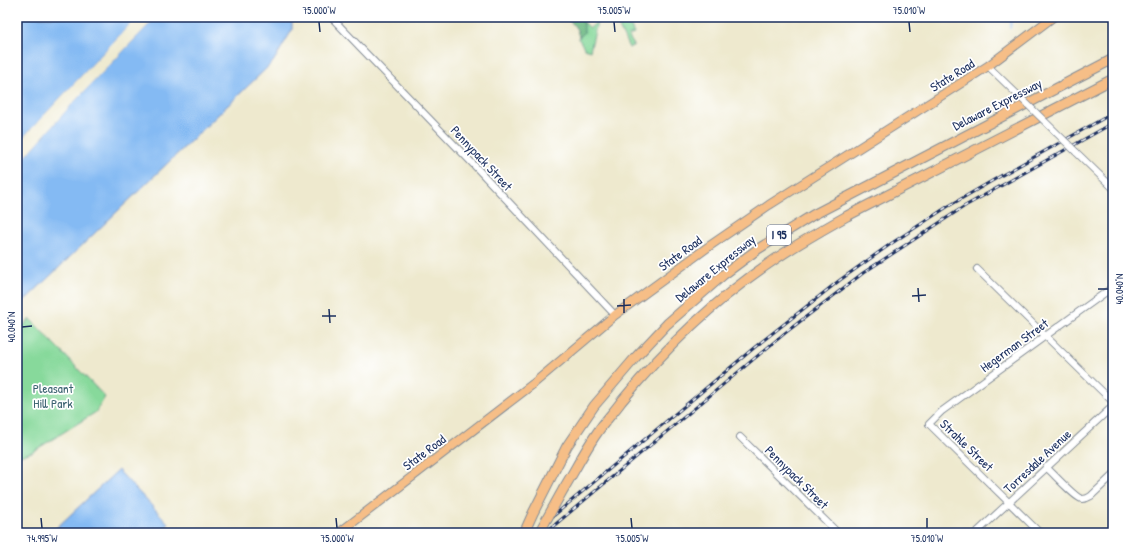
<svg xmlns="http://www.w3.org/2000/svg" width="1130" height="550" viewBox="0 0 1130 550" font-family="'Patrick Hand',sans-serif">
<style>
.green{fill:#87d99b;stroke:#51847c}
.forest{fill:#6db983;stroke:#447470}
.water{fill:#84baf3;stroke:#5074a8}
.pier{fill:#eee9ce}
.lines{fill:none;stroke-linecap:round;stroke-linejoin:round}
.stream{stroke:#84baf3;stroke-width:1.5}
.minor-casing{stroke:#848c96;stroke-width:8}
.major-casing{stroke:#848c96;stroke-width:10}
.highway-casing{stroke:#848c96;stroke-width:11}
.minor{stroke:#fff;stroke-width:6}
.major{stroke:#f6be87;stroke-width:8}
.highway{stroke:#f6be87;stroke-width:9}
.rail-casing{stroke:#1b2f5e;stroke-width:3}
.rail{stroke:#fff;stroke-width:1.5;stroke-dasharray:4.5;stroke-linecap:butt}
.minor-bridge-casing{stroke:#848c96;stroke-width:8;stroke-linecap:butt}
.highway-bridge-casing{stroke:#848c96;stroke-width:11;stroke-linecap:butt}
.minor-bridge{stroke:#fff;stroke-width:6}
.highway-bridge{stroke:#f6be87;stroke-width:9}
.ticks{fill:none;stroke:#1b2f5e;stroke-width:1.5}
.labels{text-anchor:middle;stroke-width:3.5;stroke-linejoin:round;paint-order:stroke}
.shield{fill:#fff;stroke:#5f6d8e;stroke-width:1}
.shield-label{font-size:12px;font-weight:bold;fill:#1b2f5e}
.street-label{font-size:13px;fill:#1b2f5e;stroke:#fff}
.park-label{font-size:13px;fill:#3b6270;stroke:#fff}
.neatline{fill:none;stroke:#1b2f5e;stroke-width:1.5}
.ticks-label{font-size:10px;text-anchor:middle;fill:#1b2f5e}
</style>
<rect width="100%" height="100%" fill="#fff"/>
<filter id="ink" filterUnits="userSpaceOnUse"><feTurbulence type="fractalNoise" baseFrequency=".025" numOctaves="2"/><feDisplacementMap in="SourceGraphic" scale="8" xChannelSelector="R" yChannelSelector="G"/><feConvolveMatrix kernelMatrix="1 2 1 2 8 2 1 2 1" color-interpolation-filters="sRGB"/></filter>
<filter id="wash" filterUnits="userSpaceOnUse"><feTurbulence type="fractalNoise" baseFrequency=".012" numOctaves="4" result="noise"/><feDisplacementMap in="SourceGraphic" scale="16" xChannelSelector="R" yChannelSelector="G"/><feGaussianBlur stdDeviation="0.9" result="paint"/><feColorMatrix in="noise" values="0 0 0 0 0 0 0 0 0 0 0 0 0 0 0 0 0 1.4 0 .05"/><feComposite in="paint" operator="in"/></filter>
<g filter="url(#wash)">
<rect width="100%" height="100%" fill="#eee9ce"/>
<g class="green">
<polygon points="612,17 620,17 624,25 631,27 634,34 628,36 634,45 629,48 620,29"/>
<polygon points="582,20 590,28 597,22 590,51 585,49 578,38 584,33"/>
<polygon points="30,319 105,397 96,412 32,452 17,457 17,331"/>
</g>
<polygon class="forest" points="565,17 580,17 584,24 584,33 579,37 577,30 573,24"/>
<g class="water">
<polygon points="17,17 137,17 17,144"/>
<polygon points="156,17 292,17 292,30 273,62 21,304 17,305 17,166 72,104"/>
<polygon points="118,470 169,524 159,533 51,533"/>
</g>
<g class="pier">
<polygon points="137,17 139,17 138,18 17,146 17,144"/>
<polygon points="153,17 156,17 72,104 17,166 17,163 71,103"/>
</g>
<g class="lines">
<polyline class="stream" points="1010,28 1012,17"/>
</g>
</g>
<g filter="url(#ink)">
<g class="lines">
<defs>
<g id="minor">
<polyline points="331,17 472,163 615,315"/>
<polyline points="988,66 1022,99"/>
<polyline points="1076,152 1113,188"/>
<polyline points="977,269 1113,402"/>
<polyline points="740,437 838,533"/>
<path d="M1046,467C1053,473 1075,498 1082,499C1085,499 1088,498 1091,496L1113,475"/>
<polyline points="976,533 1113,406"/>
<polyline points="1040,533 929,424 942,411 1113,287"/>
</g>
<polyline id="major" points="339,533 533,384 615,315 708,247 769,205 988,66 1053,17"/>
<g id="highway">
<path d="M564,488C575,470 585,450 597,433C604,422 613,413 621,402C665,348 716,299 774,260C797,244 822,230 847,216L1113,79"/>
<polyline points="524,533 533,513 567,446 594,406 635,358 667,324 723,275 758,249 813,215 1113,59"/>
</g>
</defs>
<use href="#minor" class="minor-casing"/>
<use href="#major" class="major-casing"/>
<use href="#highway" class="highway-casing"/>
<use href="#minor" class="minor"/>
<use href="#major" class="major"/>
<use href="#highway" class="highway"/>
<defs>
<g id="rail">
<polyline points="533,533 755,347 840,280 892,243 947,207 1004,174 1113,113"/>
<polyline points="545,533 785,333 863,273 965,206 1113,123"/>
</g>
</defs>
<use href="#rail" class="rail-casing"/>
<use href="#rail" class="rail"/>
<defs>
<polyline id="minor-bridge" points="1022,99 1076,152"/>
<polyline id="highway-bridge" points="539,533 564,488"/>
</defs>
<use href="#minor-bridge" class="minor-bridge-casing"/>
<use href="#highway-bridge" class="highway-bridge-casing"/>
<use href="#minor-bridge" class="minor-bridge"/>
<use href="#highway-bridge" class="highway-bridge"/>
</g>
</g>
<path class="ticks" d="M319,22L320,32M614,22L615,32M909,22L910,32M918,288L919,302M1098,289H1108M912,296L926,295M624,299V313M617,306L631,305M329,309L330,323M322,316H336M22,327L32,326M41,518L42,528M336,518L337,528M631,518L632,528M927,518V528"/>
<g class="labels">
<rect class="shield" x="767" y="225" width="24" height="20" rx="3"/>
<g class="shield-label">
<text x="779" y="239">I 95</text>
</g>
<g class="street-label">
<text transform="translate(952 75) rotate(-32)" y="5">State Road</text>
<text transform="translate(997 104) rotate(-27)" y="5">Delaware Expressway</text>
<text transform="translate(482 158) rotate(47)" y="5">Pennypack Street</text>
<text transform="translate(680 253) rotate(-36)" y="5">State Road</text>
<text transform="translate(715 268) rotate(-39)" y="5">Delaware Expressway</text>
<text transform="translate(1014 345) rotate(-36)" y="5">Hegerman Street</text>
<text transform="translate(967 445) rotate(44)" y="5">Strahle Street</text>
<text transform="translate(424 452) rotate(-37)" y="5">State Road</text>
<text transform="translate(1037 461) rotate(-43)" y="5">Torresdale Avenue</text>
<text transform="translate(797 477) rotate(45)" y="5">Pennypack Street</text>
</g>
<g class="park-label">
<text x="53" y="393">Pleasant<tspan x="53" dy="15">Hill Park</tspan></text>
</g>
</g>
<rect width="1130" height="550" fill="none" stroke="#fff" stroke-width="44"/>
<rect x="22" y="22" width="1086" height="506" class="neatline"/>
<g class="ticks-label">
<text x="319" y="14">75.000°W</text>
<text x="614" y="14">75.005°W</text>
<text x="909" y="14">75.010°W</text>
<text transform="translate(1119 289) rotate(-90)" y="4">40.040°N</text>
<text transform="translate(11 327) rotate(-90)" y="4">40.040°N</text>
<text x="42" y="542">74.995°W</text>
<text x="337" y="542">75.000°W</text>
<text x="632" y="542">75.005°W</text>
<text x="927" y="542">75.010°W</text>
</g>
</svg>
